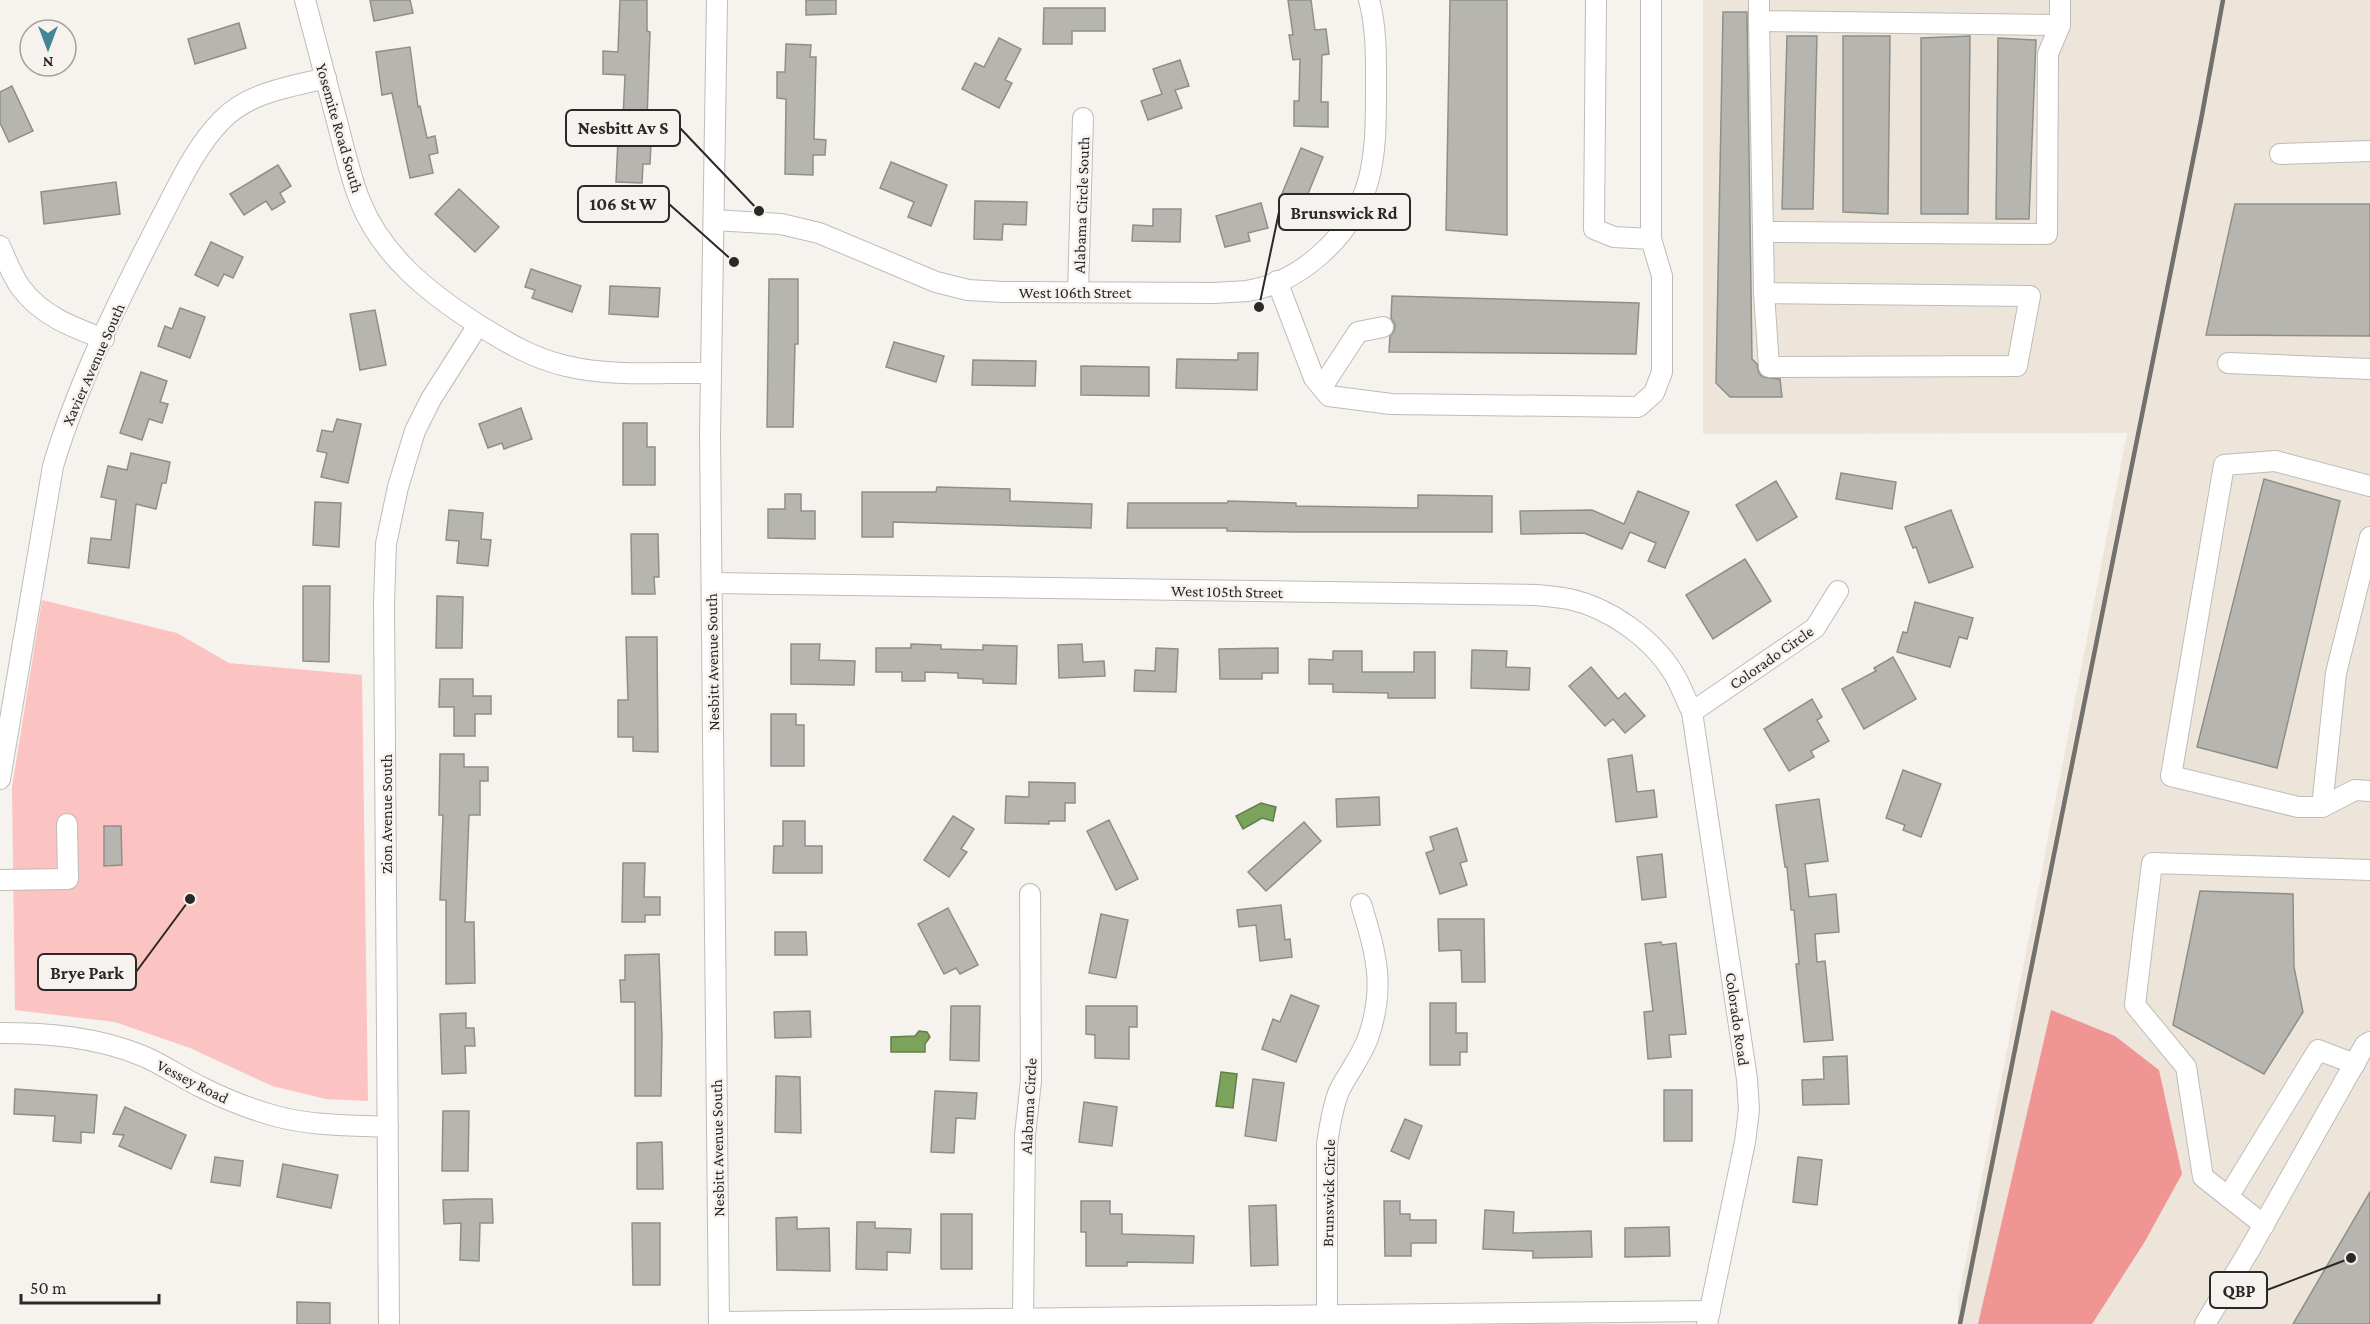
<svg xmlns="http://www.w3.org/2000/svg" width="2370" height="1324" viewBox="0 0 2370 1324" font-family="'Crimson Pro',serif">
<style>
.built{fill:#ede5da}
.green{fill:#fbc3c1}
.forest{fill:#ef9594}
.water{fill:#7ca35b;stroke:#637e4b;stroke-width:1.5}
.building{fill:#b6b5b0;stroke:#8f8f8a;stroke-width:1.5}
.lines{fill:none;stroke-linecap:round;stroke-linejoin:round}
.minor-casing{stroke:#bfbcb8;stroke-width:22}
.minor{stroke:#fff;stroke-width:20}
.rail{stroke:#72706d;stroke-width:4.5}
.labels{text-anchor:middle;stroke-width:5;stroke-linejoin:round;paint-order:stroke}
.street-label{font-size:16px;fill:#2a2927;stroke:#f6f2ee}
.leader{fill:none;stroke:#2a2927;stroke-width:2}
.callout-dot{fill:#2a2927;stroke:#f6f2ee;stroke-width:2}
.callout{fill:#f6f2ee;stroke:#2a2927;stroke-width:2}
.callout-label{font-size:18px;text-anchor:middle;font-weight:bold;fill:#2a2927}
</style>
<rect width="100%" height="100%" fill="#f6f2ee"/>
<polygon class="built" points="1703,0 2370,0 2370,1324 1958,1324 1958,1301 2127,433 1703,434"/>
<polygon class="green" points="42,600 177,633 229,663 362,675 368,1101 326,1099 272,1086 190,1048 115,1022 15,1010 12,787"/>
<polygon class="forest" points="2051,1010 2115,1036 2159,1070 2182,1174 2144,1243 2092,1324 1978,1324"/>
<g class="water">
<polygon points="1261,803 1276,807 1273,821 1262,818 1243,829 1236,816"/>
<polygon points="919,1031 927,1032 930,1037 925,1044 925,1052 891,1052 891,1037 915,1036"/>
<polygon points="1221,1072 1237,1074 1233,1108 1216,1106"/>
</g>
<g class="building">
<polygon points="370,0 410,0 413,13 374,21"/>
<polygon points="620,0 647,0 647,31 650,32 647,120 652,121 650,164 643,164 642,183 616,182 619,119 623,119 625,75 603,74 603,51 618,52"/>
<polygon points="806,0 836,0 836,14 806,15"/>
<polygon points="1288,0 1311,0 1315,30 1326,29 1329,54 1322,55 1321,102 1328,102 1328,127 1294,126 1294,101 1299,101 1300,59 1293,60 1289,35 1293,35"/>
<polygon points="1450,0 1507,0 1507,235 1446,230"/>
<polygon points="1044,8 1105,8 1105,31 1072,31 1072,44 1043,44"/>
<polygon points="1723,12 1747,12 1752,359 1757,364 1759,373 1763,377 1780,379 1782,397 1730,397 1716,383"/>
<polygon points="239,23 246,48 195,64 188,39"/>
<polygon points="1787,36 1817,36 1813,209 1782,209"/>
<polygon points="1843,36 1890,36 1888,214 1843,212"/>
<polygon points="1970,36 1968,214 1921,214 1921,38"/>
<polygon points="999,38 1021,49 1005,80 1012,83 999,108 962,89 975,63 984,67"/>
<polygon points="1998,38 2036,40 2029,219 1996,219"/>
<polygon points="786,44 811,45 810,57 816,57 814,139 826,140 825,155 813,155 813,175 785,174 786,99 777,98 777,72 785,72"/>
<polygon points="410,47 418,107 420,106 427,138 435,136 438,153 429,155 433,173 410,178 392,93 382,95 376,52"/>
<polygon points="1180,60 1189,86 1175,90 1182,108 1148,120 1141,101 1162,94 1153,69"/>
<polygon points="12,86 33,131 9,142 0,123 0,92"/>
<polygon points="1301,148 1323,157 1303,206 1281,196"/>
<polygon points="891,162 947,185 931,226 908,217 914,202 880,188"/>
<polygon points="278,165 291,186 280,193 285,202 272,210 266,201 244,215 230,194"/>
<polygon points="116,182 120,214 44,224 41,192"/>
<polygon points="459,189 499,227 475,252 435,214"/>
<polygon points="975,201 1027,202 1026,225 1003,224 1002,240 974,239"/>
<polygon points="1261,203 1268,228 1248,233 1250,241 1225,247 1216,216"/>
<polygon points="2235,204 2370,204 2370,336 2206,335"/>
<polygon points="1153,209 1181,209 1180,242 1132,241 1133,225 1153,226"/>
<polygon points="211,242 243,257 233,278 224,274 218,286 195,275"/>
<polygon points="531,269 581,286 572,312 532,298 535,290 525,287"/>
<polygon points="769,279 798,279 798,344 795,344 793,427 767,427"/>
<polygon points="610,286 660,288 658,317 609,314"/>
<polygon points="1392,296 1639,303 1636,354 1389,352 1390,336 1394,331 1395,325 1391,318"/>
<polygon points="180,308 205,317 190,358 158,346 165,326 172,329"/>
<polygon points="375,310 386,365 360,370 350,314"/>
<polygon points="894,342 944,356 936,382 886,367"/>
<polygon points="1238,353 1258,353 1257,390 1176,388 1177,359 1238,360"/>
<polygon points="973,360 1036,361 1035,386 972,385"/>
<polygon points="1081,366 1149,367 1149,396 1081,395"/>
<polygon points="141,372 167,381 160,402 168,404 162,423 149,419 142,440 120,433"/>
<polygon points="521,408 532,439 504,449 502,443 488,448 479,424"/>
<polygon points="337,419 361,424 348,483 321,477 327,453 317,451 322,430 333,432"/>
<polygon points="623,423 647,423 647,447 655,447 655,485 623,485"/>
<polygon points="131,453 170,462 166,483 162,483 156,509 136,504 129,568 88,563 91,538 111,540 116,500 101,497 108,466 127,470"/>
<polygon points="1841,473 1896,482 1892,509 1836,499"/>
<polygon points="2264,479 2340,501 2277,768 2197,747"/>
<polygon points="1776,481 1797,517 1757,541 1736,505"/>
<polygon points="937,487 1010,489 1010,501 1092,504 1091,528 893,522 893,537 862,537 862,492 936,492"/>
<polygon points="1638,491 1689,512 1665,568 1648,561 1656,543 1630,532 1622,549 1584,533 1521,534 1520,511 1592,510 1624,524"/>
<polygon points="785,494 801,494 801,511 815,511 815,539 768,538 768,509 785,509"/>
<polygon points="1418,495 1492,496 1492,532 1296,532 1227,531 1227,528 1127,528 1128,503 1227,503 1228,501 1296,503 1296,506 1418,508"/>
<polygon points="315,502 341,503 339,547 313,545"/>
<polygon points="449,510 483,513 481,539 491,540 488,566 457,563 459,541 446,540"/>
<polygon points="1951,510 1973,567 1929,583 1916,547 1913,548 1905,527"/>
<polygon points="631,534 658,534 659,577 654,577 655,594 632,594"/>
<polygon points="1745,559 1771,601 1713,639 1686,595"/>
<polygon points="303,586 330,586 329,662 303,661"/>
<polygon points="437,596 463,597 462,648 436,648"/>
<polygon points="1915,602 1973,618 1967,639 1959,637 1950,667 1897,652 1903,632 1907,633"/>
<polygon points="626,637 657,637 658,752 633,751 633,737 618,737 618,700 628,700"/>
<polygon points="791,644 820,644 819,660 855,661 854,685 791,684"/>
<polygon points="911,644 941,645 941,649 983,650 983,645 1017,646 1016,684 983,683 983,679 958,678 958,673 925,672 925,681 902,681 902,672 876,672 876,648 911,648"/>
<polygon points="1082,644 1083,662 1104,661 1105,676 1059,678 1058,645"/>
<polygon points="1156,648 1178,649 1176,692 1134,691 1135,670 1155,671"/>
<polygon points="1278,648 1278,673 1262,673 1262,679 1220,679 1219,649"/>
<polygon points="1472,650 1507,651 1506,667 1530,668 1529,690 1471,688"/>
<polygon points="1333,651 1362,651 1362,672 1414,672 1414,652 1435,652 1435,698 1388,698 1388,693 1333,692 1333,684 1309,684 1309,659 1333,660"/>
<polygon points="1893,657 1916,699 1864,729 1842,689 1876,671 1874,668"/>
<polygon points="1591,667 1618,699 1625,693 1645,716 1625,733 1613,719 1605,726 1569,686"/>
<polygon points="440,679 473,679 473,696 491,696 491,714 475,714 475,736 454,736 454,707 439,707"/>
<polygon points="1812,699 1822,717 1817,720 1829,741 1811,751 1814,757 1789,771 1764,729"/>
<polygon points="771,714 796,714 796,725 804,725 804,766 771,766"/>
<polygon points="440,754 464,754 464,767 488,767 488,781 480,781 480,815 469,815 465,922 474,922 475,983 446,984 446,900 440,900 443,815 439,815"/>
<polygon points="1632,755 1637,792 1654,790 1657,817 1616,822 1608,759"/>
<polygon points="1903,770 1941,784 1921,837 1903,830 1905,825 1886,818"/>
<polygon points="1029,782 1075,783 1075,803 1065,803 1065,821 1049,821 1049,824 1005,823 1006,796 1029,797"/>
<polygon points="1379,797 1380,825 1337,827 1336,799"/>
<polygon points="1819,799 1828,861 1805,864 1809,897 1836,894 1839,932 1815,934 1817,962 1825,961 1833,1040 1804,1042 1796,964 1799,964 1794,910 1791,910 1787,867 1785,867 1776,805"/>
<polygon points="953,816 974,829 961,849 967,852 949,877 924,860"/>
<polygon points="1109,820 1138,879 1116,890 1087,831"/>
<polygon points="783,821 805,821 805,846 822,846 822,873 773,873 774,846 783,846"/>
<polygon points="1304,822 1321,841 1266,891 1248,872"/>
<polygon points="104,826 121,826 122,865 104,866"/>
<polygon points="1457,828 1467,861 1460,863 1467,885 1440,894 1426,853 1434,850 1430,837"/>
<polygon points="1662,854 1666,897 1642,900 1637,857"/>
<polygon points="623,863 645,863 644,897 660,897 660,915 645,915 645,922 622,922"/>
<polygon points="2200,891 2293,894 2294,967 2303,1012 2264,1074 2173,1025"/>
<polygon points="1281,905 1285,940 1290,939 1292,957 1260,961 1256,925 1239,927 1237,910"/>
<polygon points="948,908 978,965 960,974 956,968 944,974 918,924"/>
<polygon points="1101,914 1128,920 1116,978 1089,973"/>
<polygon points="1438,919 1484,919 1485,982 1462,982 1461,950 1439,951"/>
<polygon points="775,932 806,932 807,955 775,955"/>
<polygon points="1661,942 1662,945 1676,943 1686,1034 1669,1035 1671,1057 1648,1059 1644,1012 1653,1011 1645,944"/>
<polygon points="659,954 662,1036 661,1096 635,1096 635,1002 621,1002 620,980 625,980 625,955"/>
<polygon points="1291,995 1319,1006 1296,1062 1262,1049 1273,1019 1280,1022"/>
<polygon points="1430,1003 1456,1003 1456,1033 1467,1033 1467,1052 1460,1052 1460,1065 1430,1065"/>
<polygon points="951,1006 980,1006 979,1061 950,1060"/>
<polygon points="1086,1006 1137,1006 1137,1027 1129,1027 1129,1059 1095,1058 1095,1035 1086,1034"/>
<polygon points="810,1011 811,1037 775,1038 774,1012"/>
<polygon points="466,1013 466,1028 474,1028 475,1046 465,1046 466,1073 442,1074 440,1014"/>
<polygon points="1847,1056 1849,1104 1803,1105 1802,1080 1824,1079 1823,1057"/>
<polygon points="776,1076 800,1077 801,1133 775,1132"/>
<polygon points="1253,1079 1284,1083 1276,1141 1245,1136"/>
<polygon points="15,1089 97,1095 94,1133 81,1132 81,1143 53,1141 55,1116 14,1114"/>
<rect x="1664" y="1090" width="28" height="51"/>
<polygon points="935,1091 977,1093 975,1119 956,1118 954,1153 931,1152"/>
<polygon points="1084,1102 1117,1107 1112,1146 1079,1142"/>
<polygon points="125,1107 186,1135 171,1169 119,1146 124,1135 113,1134"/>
<polygon points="443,1111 469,1111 468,1171 442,1171"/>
<polygon points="1405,1119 1422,1126 1409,1159 1391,1151"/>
<polygon points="662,1142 663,1189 637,1189 637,1143"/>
<polygon points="215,1157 243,1161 240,1186 211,1182"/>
<polygon points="1798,1157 1822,1160 1817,1205 1793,1202"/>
<polygon points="283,1164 338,1175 331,1208 277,1197"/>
<polygon points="2370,1192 2370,1324 2293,1324"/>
<polygon points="473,1199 492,1199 493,1223 480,1223 479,1261 460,1260 461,1223 444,1224 443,1200"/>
<polygon points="1081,1201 1110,1201 1110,1214 1122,1214 1122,1234 1194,1236 1193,1263 1127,1262 1127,1266 1086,1266 1086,1232 1081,1232"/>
<polygon points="1384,1201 1400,1201 1400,1214 1410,1214 1410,1220 1436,1220 1436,1243 1411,1243 1411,1256 1385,1256"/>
<polygon points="1276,1205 1278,1265 1251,1266 1249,1206"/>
<polygon points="1485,1210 1514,1212 1513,1233 1591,1231 1592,1257 1533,1258 1533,1251 1483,1249"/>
<rect x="941" y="1214" width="31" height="55"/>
<polygon points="797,1217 797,1229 829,1228 830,1271 777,1270 776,1218"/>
<polygon points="857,1222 875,1222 875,1228 911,1229 910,1253 887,1252 887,1270 856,1269"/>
<polygon points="632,1223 660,1223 660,1285 633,1285"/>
<polygon points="1669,1227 1670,1256 1625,1257 1625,1228"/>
<polygon points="297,1302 330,1303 330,1324 297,1324"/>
</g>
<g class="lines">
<defs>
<g id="minor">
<path d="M305,0C315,38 325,76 335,114C343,143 349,173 360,201C382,256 429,293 477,324C506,342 532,358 566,366C612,377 663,372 710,373"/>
<polyline points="717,0 710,435 719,1324"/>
<polyline points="1759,0 1759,21 2060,25 2060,0"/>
<polyline points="1759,21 1763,232"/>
<polyline points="2280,154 2370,151"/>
<path d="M714,220L781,224L819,233L936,282L968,290L1003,292L1215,293C1226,292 1237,292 1247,291C1301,283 1353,234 1368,182C1376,153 1376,122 1376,91C1376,62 1377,29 1369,0"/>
<polyline points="1651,239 1651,0"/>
<path d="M0,246C6,259 12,276 21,288C42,316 72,327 104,339"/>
<polyline points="1277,281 1314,378 1329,396 1391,404 1638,407 1654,393 1662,372 1662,276 1651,239 1614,237 1594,229 1596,0"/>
<polyline points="1078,292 1083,118"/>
<polyline points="1764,293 1769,367 2017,366 2030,296 1764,293 1763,232 2047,234 2048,54 2060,25"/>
<polyline points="2228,363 2370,369"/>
<polyline points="1322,387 1358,332 1383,327"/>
<polyline points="2370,486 2275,461 2224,465 2171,776 2298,807 2322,807 2355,790 2370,791"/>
<path d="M712,583L1536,595C1547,596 1558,597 1569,599C1610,608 1652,638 1674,674C1681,686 1686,700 1692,712L1747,1079L1749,1110L1745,1142L1707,1324"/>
<polyline points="1692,712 1815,628 1838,591"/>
<path d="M0,779L53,466C79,380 121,295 162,216C179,184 196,146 222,120C249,92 290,87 326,78"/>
<polyline points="2322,807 2336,673 2370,537"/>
<polyline points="0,880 68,879 67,824"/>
<path d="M0,1033C49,1033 97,1037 143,1056C164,1065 182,1078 203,1088C227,1100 253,1110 279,1117C315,1126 352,1125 388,1127"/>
<polyline points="2228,1197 2318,1050 2355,1064"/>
<polyline points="2264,1225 2203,1177 2186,1067 2135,1005 2152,863 2370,870"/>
<path d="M1327,1315V1144C1330,1126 1332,1108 1339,1091C1348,1073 1361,1057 1368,1038C1386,987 1376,953 1361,904"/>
<polyline points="1023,1318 1025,1135 1031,1081 1030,894"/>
<polyline points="719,1322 1710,1311"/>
<polyline points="389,1324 384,603 386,544 398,487 415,431 431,399 478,325"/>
<polyline points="2205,1324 2250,1249 2365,1045 2370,1042"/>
</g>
</defs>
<use href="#minor" class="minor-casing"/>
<use href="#minor" class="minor"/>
<polyline class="rail" points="1960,1324 2201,120 2223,0"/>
</g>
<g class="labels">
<g class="street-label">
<text transform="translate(340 128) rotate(74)" y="6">Yosemite Road South</text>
<text transform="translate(1081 205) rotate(-88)" y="6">Alabama Circle South</text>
<text x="1075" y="298">West 106th Street</text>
<text transform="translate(93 364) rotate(-66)" y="6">Xavier Avenue South</text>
<text transform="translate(1227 591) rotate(1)" y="6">West 105th Street</text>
<text transform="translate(1771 657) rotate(-35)" y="6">Colorado Circle</text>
<text transform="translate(712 662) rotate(-91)" y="6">Nesbitt Avenue South</text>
<text transform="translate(386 814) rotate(-90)" y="6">Zion Avenue South</text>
<text transform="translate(1738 1019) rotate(82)" y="6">Colorado Road</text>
<text transform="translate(193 1081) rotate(27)" y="6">Vessey Road</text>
<text transform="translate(1028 1106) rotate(-87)" y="6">Alabama Circle</text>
<text transform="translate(717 1148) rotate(-91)" y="6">Nesbitt Avenue South</text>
<text transform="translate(1328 1193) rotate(-89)" y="6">Brunswick Circle</text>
</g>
</g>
<path class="leader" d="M759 211L680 128M734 262L669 204M1259 307L1279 212M190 899L136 972M2351 1258L2267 1290"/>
<g class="callout-dot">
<circle cx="759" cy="211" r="6"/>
<circle cx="734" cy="262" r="6"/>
<circle cx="1259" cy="307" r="6"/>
<circle cx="190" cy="899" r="6"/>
<circle cx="2351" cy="1258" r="6"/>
</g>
<g class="callout">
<rect x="566" y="110" width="114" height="36" rx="6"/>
<rect x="578" y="186" width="91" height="36" rx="6"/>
<rect x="1279" y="194" width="131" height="36" rx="6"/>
<rect x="38" y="954" width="98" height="36" rx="6"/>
<rect x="2210" y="1272" width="57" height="36" rx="6"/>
</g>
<g class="callout-label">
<text x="623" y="134">Nesbitt Av S</text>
<text x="623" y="210">106 St W</text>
<text x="1344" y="219">Brunswick Rd</text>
<text x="87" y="979">Brye Park</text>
<text x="2239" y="1297">QBP</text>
</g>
<g transform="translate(48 48) rotate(180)"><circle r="28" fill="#f6f2ee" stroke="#a4a29e" stroke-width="1.5"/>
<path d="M0-4.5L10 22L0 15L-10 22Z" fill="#428595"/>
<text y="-9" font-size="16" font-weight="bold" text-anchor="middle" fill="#2a2927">N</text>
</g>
<path d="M21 1294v9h138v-9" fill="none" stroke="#2a2927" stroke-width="3"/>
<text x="30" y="1294" font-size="18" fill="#2a2927" stroke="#f6f2ee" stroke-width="4.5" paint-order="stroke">50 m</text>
</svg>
